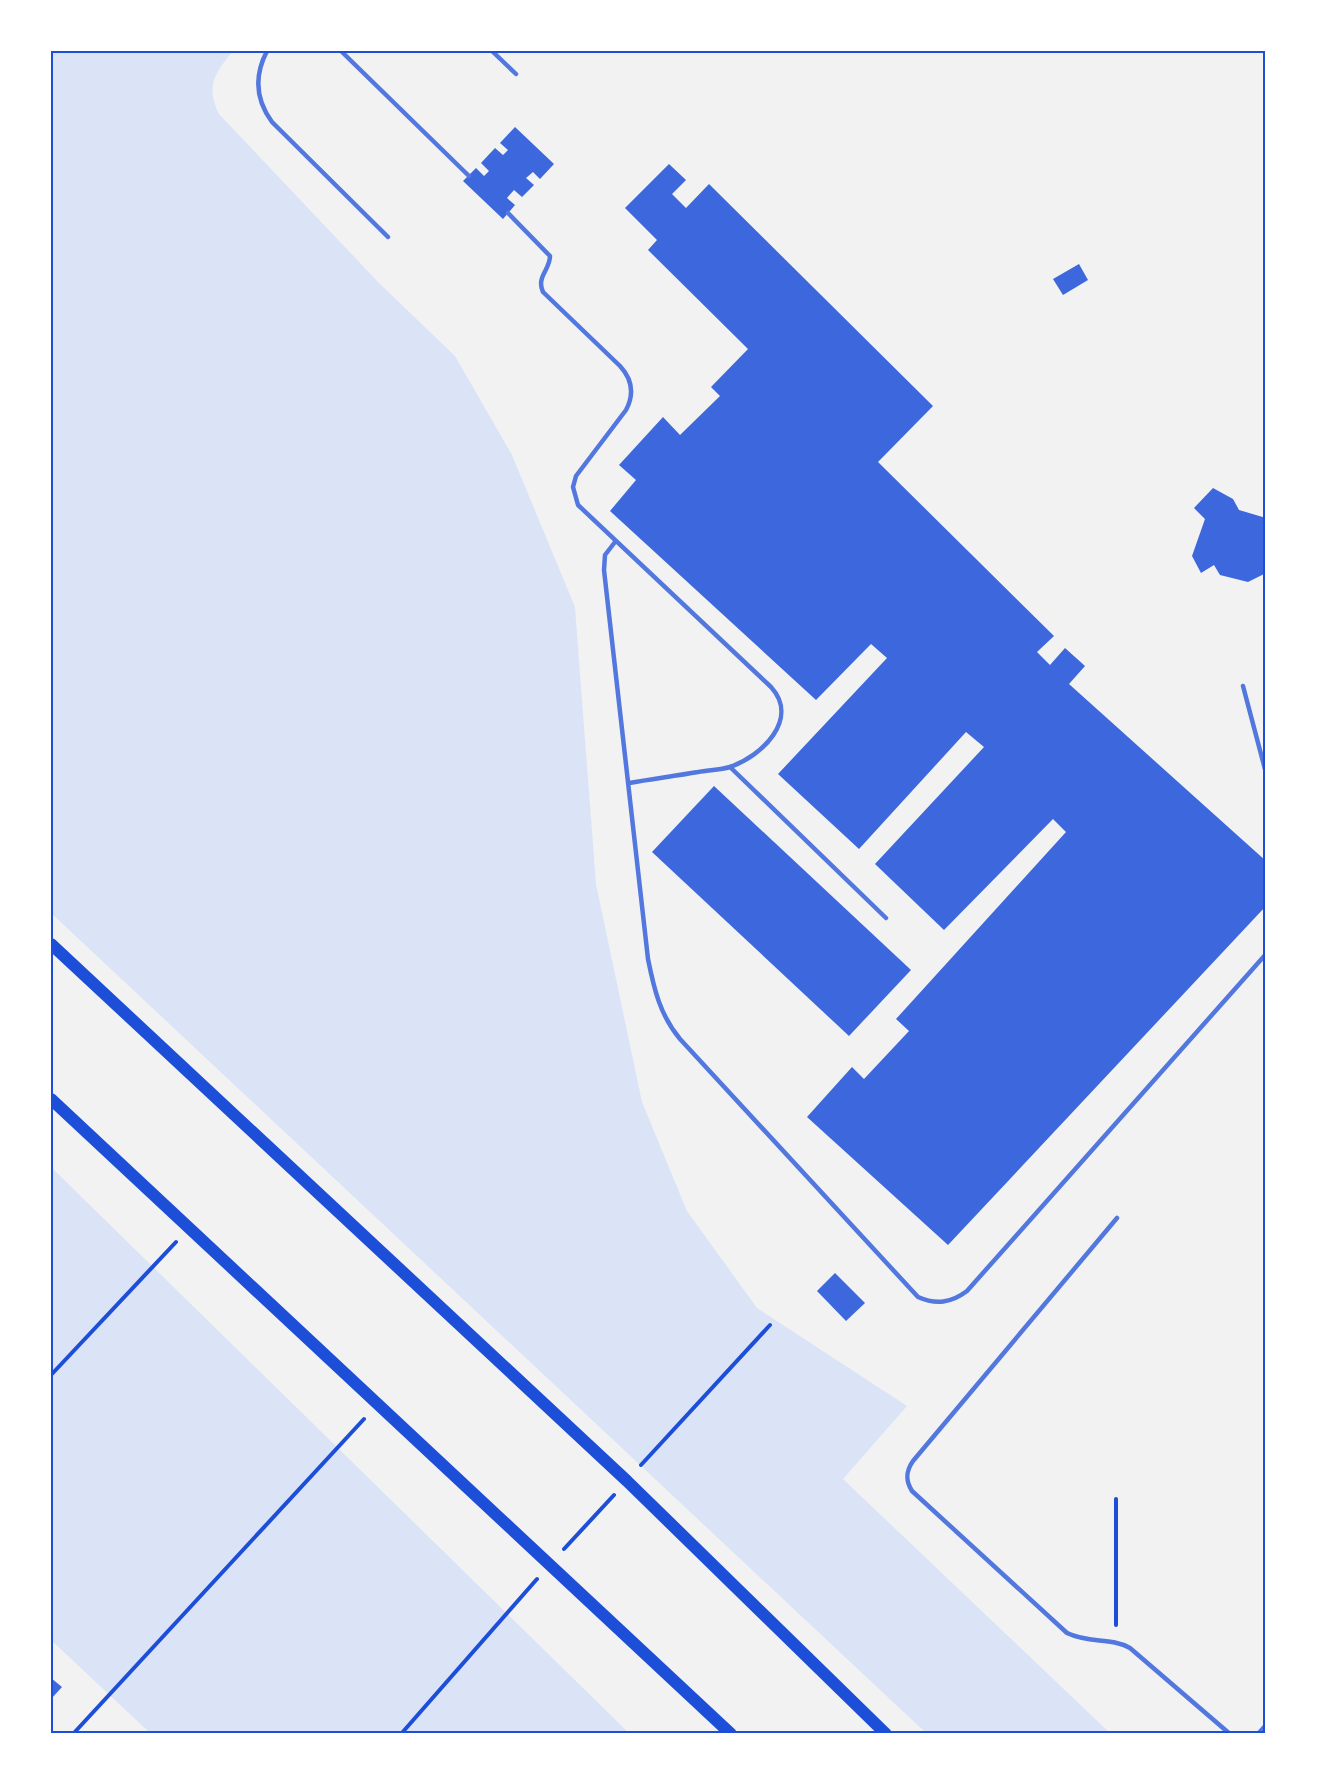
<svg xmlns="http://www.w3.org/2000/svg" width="1317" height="1785" viewBox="0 0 1317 1785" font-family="'Fira Sans',sans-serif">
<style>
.green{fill:#dbe4f7}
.building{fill:#3d67dc}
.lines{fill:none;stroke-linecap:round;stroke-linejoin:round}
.path{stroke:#1d4ed8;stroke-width:4}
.service{stroke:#5277de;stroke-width:4.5}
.secondary{stroke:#1d4ed8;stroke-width:12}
.neatline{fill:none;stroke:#1d4ed8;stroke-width:2}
</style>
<rect width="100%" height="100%" fill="#f2f2f2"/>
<g class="green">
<path d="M51,51H233C215,73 205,86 219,114L378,282L455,356L512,455L575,607L596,884L642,1102L687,1211L757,1308L907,1406L843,1479L1111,1734H927L51,913Z"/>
<polygon points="51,1167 630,1734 151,1734 51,1640"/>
</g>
<g class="building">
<polygon points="515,127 554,164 540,179 533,172 526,178 534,185 522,197 514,190 507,198 515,205 503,219 463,181 476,168 484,176 489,171 481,163 495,148 503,155 508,150 500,143"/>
<polygon points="669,164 686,180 672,194 686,208 709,184 933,406 878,462 1054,636 1037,652 1050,665 1065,648 1085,666 1069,684 1266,861 1266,906 948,1245 807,1117 852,1067 864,1079 909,1031 896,1019 1066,832 1053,819 944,930 875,864 984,747 966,732 859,849 778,774 887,658 871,644 816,700 610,511 636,480 619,465 663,417 680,435 720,396 711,387 748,349 648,250 657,240 625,208"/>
<polygon points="1079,264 1088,280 1063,295 1053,279"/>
<polygon points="1213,488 1233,499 1239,510 1266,518 1266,573 1248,582 1220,575 1214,565 1201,573 1192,556 1205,519 1194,508"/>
<polygon points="714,786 911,970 849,1036 652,852"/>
<polygon points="835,1273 865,1303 846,1321 817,1291"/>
<polygon points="51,1678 62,1687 51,1699"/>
</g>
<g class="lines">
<g class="path">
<polyline points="51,1375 176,1242"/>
<polyline points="641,1465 770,1325"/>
<polyline points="1116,1499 1116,1625"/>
<polyline points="564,1549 614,1495"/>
<polyline points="73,1734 364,1419"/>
<polyline points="401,1734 537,1579"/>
</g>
<g class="service">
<path d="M267,51C254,76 255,99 272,122L388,237"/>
<polyline points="341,51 469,176"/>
<polyline points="492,51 516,74"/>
<path d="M508,213L550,256C550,270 536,277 543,292L620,366C632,379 635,393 626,410L576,476L573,487L578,505L771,687C800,719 762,756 730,767C720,770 708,770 698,772C675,776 652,779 629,783"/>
<path d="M615,542L605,555L604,570L648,959C654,989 660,1015 680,1039L918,1297C936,1305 951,1303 967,1291L1266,954"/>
<polyline points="1243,686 1266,773"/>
<polyline points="730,767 886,918"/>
<path d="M1117,1218L913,1461C906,1471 905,1480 912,1491L1067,1633C1090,1644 1110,1637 1130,1648L1230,1734"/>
<polyline points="1258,1734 1266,1725"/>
</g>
<g class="secondary">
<polyline points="51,944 627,1481 886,1734"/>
<polyline points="51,1099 731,1734"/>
</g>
</g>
<rect width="1317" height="1785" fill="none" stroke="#ffffff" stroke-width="105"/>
<rect x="52" y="52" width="1212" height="1680" class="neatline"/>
</svg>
